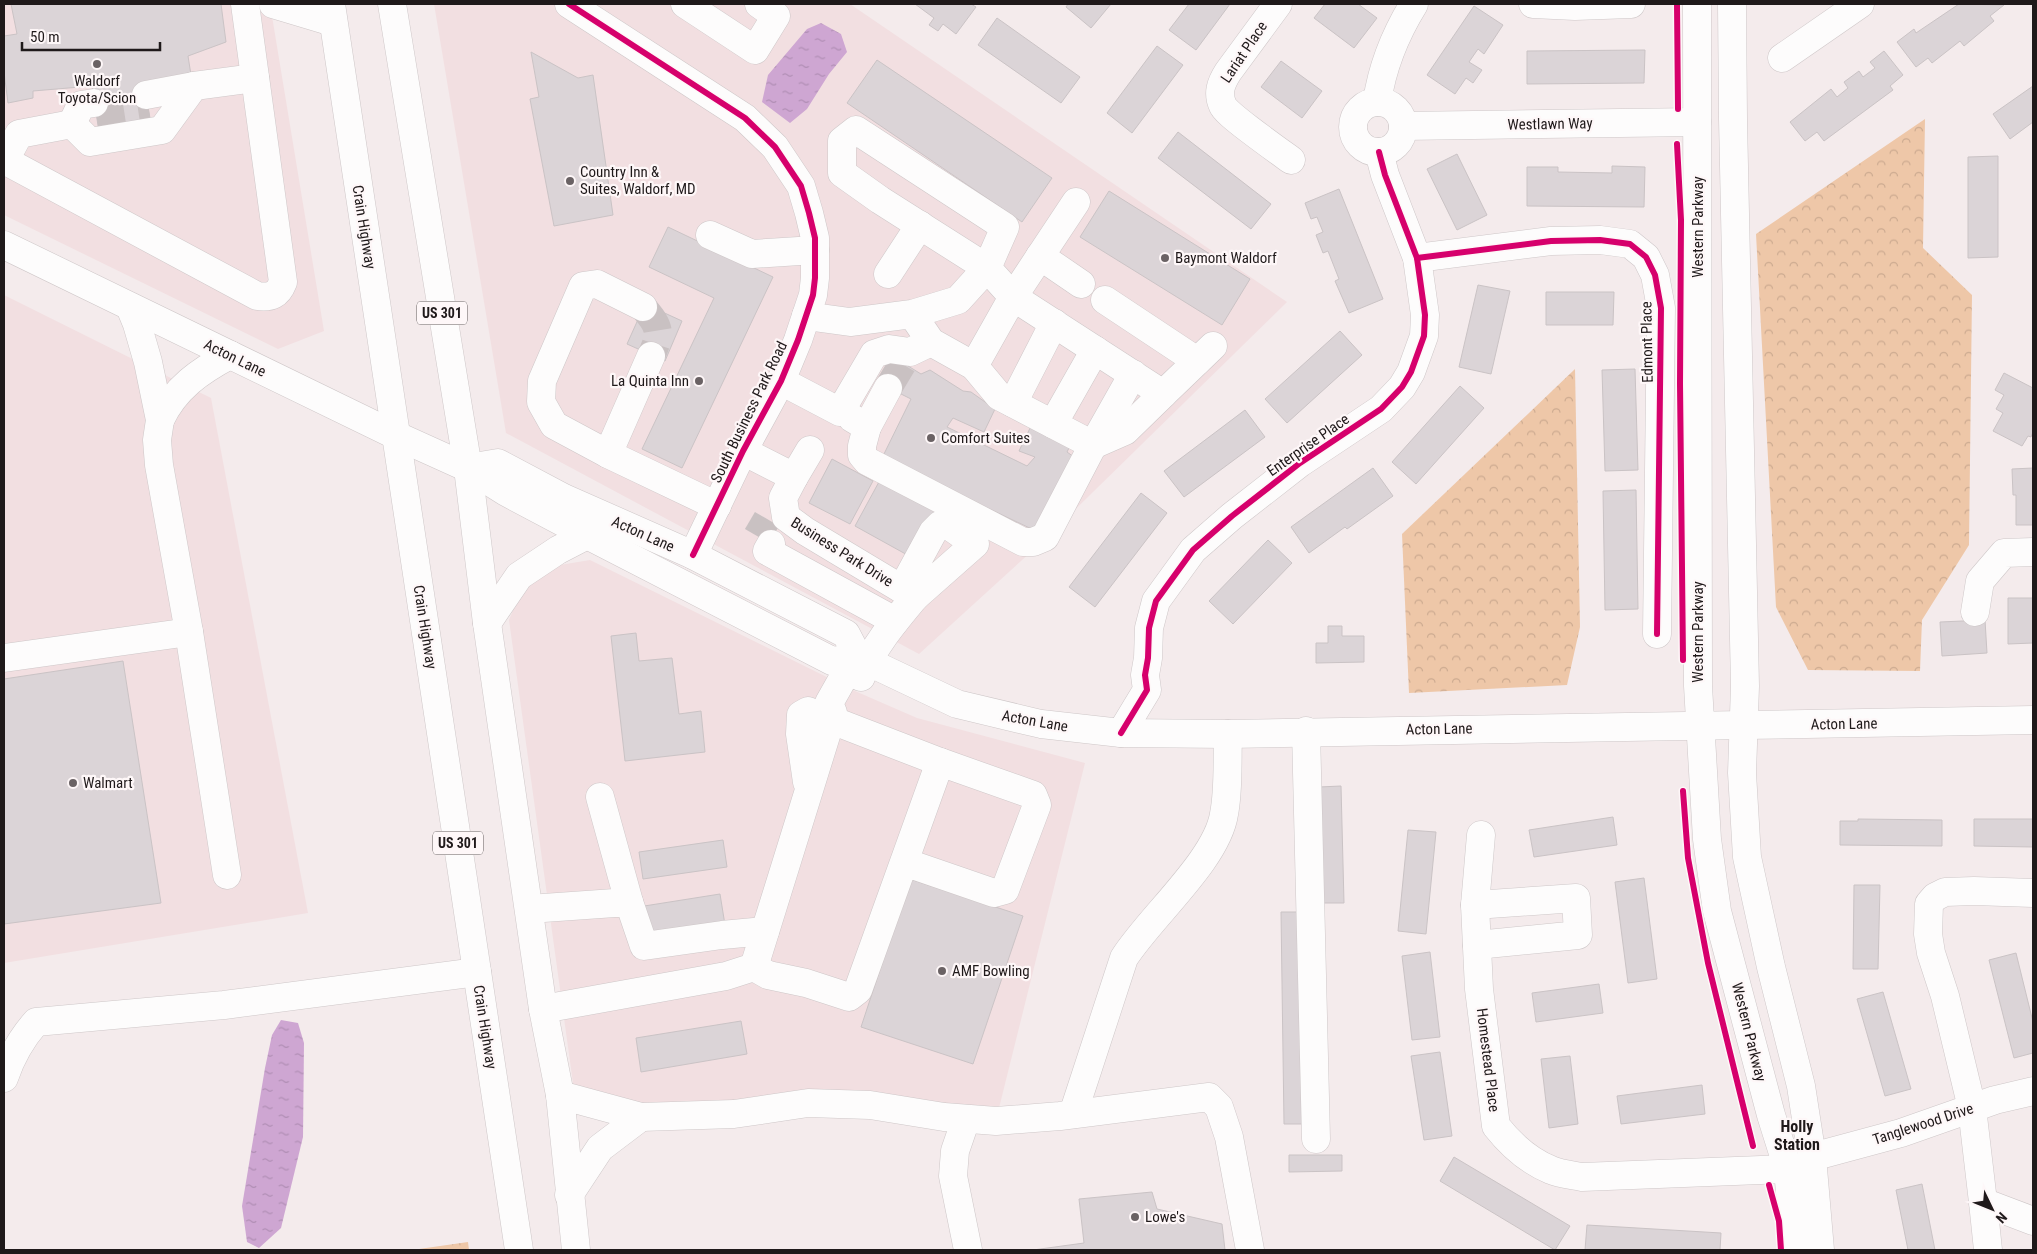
<svg xmlns="http://www.w3.org/2000/svg" width="2037" height="1254" viewBox="0 0 2037 1254" font-family="'Roboto Condensed',sans-serif">
<style>
.built{fill:#f2dfe1}
.forest{fill:url(#forest-crowns)}
.water{fill:url(#water-ripples)}
.building{fill:#dbd4d7;stroke:#cac3c5}
.lines{fill:none;stroke-linecap:round;stroke-linejoin:round}
.minor-tunnel{stroke:#c9c1c2;stroke-width:28;stroke-dasharray:28 14;stroke-linecap:butt}
.minor-casing{stroke:#cec7c8;stroke-width:29}
.major-casing{stroke:#cec7c8;stroke-width:29}
.highway-casing{stroke:#cec7c8;stroke-width:29}
.minor{stroke:#fdfcfc;stroke-width:28}
.major{stroke:#fdfcfc;stroke-width:28}
.highway{stroke:#fdfcfc;stroke-width:28}
.cycleway-casing{stroke:#fef7f8;stroke-width:9}
.cycleway{stroke:#d6006c;stroke-width:6}
.poi-dot{fill:#6a6264;stroke:#fef7f8;stroke-width:2}
.labels{text-anchor:middle;stroke-width:4.5;stroke-linejoin:round;paint-order:stroke}
.shield{fill:#fef7f8;stroke:#625c5d;stroke-width:1}
.shield-label{font-size:14px;font-weight:bold;fill:#1f191a}
.street-label{font-size:15px;fill:#1f191a;stroke:#fef7f8}
.poi-label{font-size:15px;fill:#1f191a;stroke:#fef7f8;text-anchor:start}
.neighbourhood-label{font-size:16px;font-weight:bold;fill:#1f191a;stroke:#fef7f8}
</style>
<defs>
<pattern id="forest-crowns" width="20" height="18" patternUnits="userSpaceOnUse" patternTransform="scale(1.25)"><rect width="20" height="18" fill="#eec7a8"/><path d="M2 6a3 3 0 1 1 6 0M12 15a3 3 0 1 1 6 0" fill="none" stroke="#ccaa90"/></pattern>
<pattern id="water-ripples" width="26" height="14" patternUnits="userSpaceOnUse" patternTransform="scale(1.25)"><rect width="26" height="14" fill="#cea6d2"/><path d="M2 4q2-2 4 0t4 0M15 11q2-2 4 0t4 0" fill="none" stroke="#b08eb4"/></pattern>
</defs>
<rect width="100%" height="100%" fill="#f4ebec"/>
<g class="built">
<polygon points="4,4 270,4 324,331 278,349 4,215"/>
<polygon points="434,4 850,4 1287,302 1043,541 919,654 506,433"/>
<polygon points="4,295 211,398 308,913 4,963"/>
<polygon points="590,560 855,691 917,718 1085,763 999,1108 577,1112 509,620 523,586 554,566"/>
</g>
<g class="forest">
<polygon points="1925,119 1923,248 1972,295 1969,545 1922,620 1920,671 1808,670 1776,607 1756,234"/>
<polygon points="1575,369 1580,627 1567,685 1409,693 1402,534"/>
<polygon points="468,1242 469,1250 412,1250"/>
</g>
<g class="water">
<polygon points="821,23 841,34 847,52 829,74 807,109 790,123 762,102 768,75 807,29"/>
<polygon points="281,1020 298,1023 304,1043 303,1137 281,1228 259,1248 247,1242 242,1206 265,1068 272,1035"/>
</g>
<g class="building">
<polygon points="11,4 221,4 226,42 188,56 191,75 144,83 151,124 99,132 92,86 33,91 33,98 8,103 4,72 4,36 17,34"/>
<polygon points="915,4 971,4 976,7 956,34 943,24 938,31 929,25 934,18"/>
<polygon points="1068,4 1111,4 1091,28 1066,7"/>
<polygon points="1189,4 1230,4 1196,50 1169,30"/>
<polygon points="1325,4 1358,4 1377,18 1354,48 1314,18"/>
<polygon points="1959,4 2004,5 1990,16 1994,21 1964,46 1960,41 1932,63 1928,58 1916,67 1897,42 1914,29 1916,33"/>
<polygon points="1474,6 1503,25 1484,54 1478,49 1469,62 1482,70 1473,83 1466,78 1455,94 1427,75"/>
<polygon points="997,18 1080,77 1061,103 978,45"/>
<polygon points="1157,46 1183,65 1132,133 1107,113"/>
<polygon points="1645,50 1644,83 1527,84 1527,51"/>
<polygon points="1884,51 1903,75 1890,86 1893,90 1824,141 1817,132 1805,141 1790,122 1831,89 1837,97 1848,88 1844,82 1859,71 1863,77 1875,68 1870,62"/>
<polygon points="531,52 578,78 593,75 613,215 554,226 530,99 539,97"/>
<polygon points="877,60 1052,178 1022,222 847,103"/>
<polygon points="1281,61 1322,91 1302,118 1261,87"/>
<polygon points="2033,86 2033,122 2010,139 1993,114"/>
<polygon points="1178,132 1271,204 1251,229 1158,158"/>
<polygon points="1457,154 1487,215 1457,230 1427,169"/>
<polygon points="1998,156 1998,257 1968,258 1968,157"/>
<polygon points="1612,166 1645,167 1644,207 1527,206 1527,167 1558,167 1558,172 1612,173"/>
<polygon points="1339,189 1383,299 1349,313 1335,281 1339,279 1328,251 1323,253 1316,235 1323,232 1317,217 1311,219 1305,203"/>
<polygon points="1109,191 1250,279 1222,325 1080,237"/>
<polygon points="668,227 773,277 682,468 642,449 714,298 649,267"/>
<polygon points="1478,285 1510,291 1491,374 1459,367"/>
<polygon points="1546,292 1614,292 1613,325 1546,325"/>
<polygon points="645,304 682,321 665,361 627,344"/>
<polygon points="1340,331 1362,355 1287,423 1265,399"/>
<polygon points="892,356 921,374 930,370 963,391 971,392 995,409 984,432 953,418 947,427 1027,466 1035,457 1019,451 1033,422 1071,444 1067,452 1074,457 1036,531 882,458 911,399 877,382"/>
<polygon points="1635,369 1638,470 1605,471 1602,370"/>
<polygon points="2004,373 2033,388 2033,432 2031,437 2028,436 2022,446 1993,431 2003,413 1996,409 2004,395 1995,390"/>
<polygon points="1460,386 1484,408 1416,484 1392,462"/>
<polygon points="1245,410 1265,437 1184,497 1164,471"/>
<polygon points="832,459 873,481 850,524 809,503"/>
<polygon points="1373,468 1393,496 1347,529 1345,527 1309,553 1291,527"/>
<polygon points="2033,468 2033,525 2016,525 2016,495 2013,495 2012,469"/>
<polygon points="880,480 937,512 911,557 855,526"/>
<polygon points="1636,490 1638,609 1605,610 1603,491"/>
<polygon points="1141,493 1167,513 1095,607 1069,587"/>
<polygon points="1268,540 1292,563 1233,624 1209,601"/>
<polygon points="2008,598 2033,598 2033,643 2008,644"/>
<polygon points="1985,620 1987,653 1942,656 1940,622"/>
<polygon points="1328,626 1342,626 1342,636 1364,636 1364,662 1316,663 1316,643 1328,643"/>
<polygon points="636,633 639,661 672,658 679,714 701,711 705,752 625,761 611,636"/>
<polygon points="123,661 161,903 4,924 4,679"/>
<polygon points="1341,786 1344,903 1322,903 1319,787"/>
<polygon points="1613,817 1617,845 1534,857 1529,830"/>
<polygon points="1858,819 1942,820 1942,846 1840,845 1840,821 1858,821"/>
<polygon points="1974,819 2033,819 2033,847 1974,846"/>
<polygon points="1408,830 1436,832 1426,934 1398,931"/>
<polygon points="723,840 727,867 643,879 639,852"/>
<polygon points="1644,878 1657,979 1628,983 1615,882"/>
<polygon points="910,879 1023,916 973,1064 861,1027"/>
<polygon points="1854,885 1880,885 1878,969 1853,969"/>
<polygon points="720,894 725,925 644,939 638,907"/>
<polygon points="1281,912 1299,912 1303,1124 1284,1124"/>
<polygon points="1430,952 1440,1037 1412,1040 1402,956"/>
<polygon points="2016,953 2033,1022 2033,1053 2014,1058 1989,960"/>
<polygon points="1599,984 1603,1013 1536,1022 1532,993"/>
<polygon points="1883,992 1911,1089 1885,1096 1857,999"/>
<polygon points="741,1021 747,1054 641,1072 636,1038"/>
<polygon points="1440,1052 1452,1136 1424,1140 1411,1056"/>
<polygon points="1570,1056 1578,1124 1549,1128 1541,1059"/>
<polygon points="1702,1085 1705,1114 1621,1124 1617,1096"/>
<polygon points="1289,1155 1342,1155 1342,1171 1289,1172"/>
<polygon points="1454,1157 1570,1226 1555,1250 1440,1181"/>
<polygon points="1922,1184 1935,1250 1908,1250 1896,1190"/>
<polygon points="1152,1192 1157,1209 1222,1224 1225,1250 1033,1250 1084,1243 1079,1199"/>
<polygon points="1587,1225 1721,1233 1720,1250 1585,1250"/>
</g>
<g class="lines">
<g class="minor-tunnel">
<polyline points="97,119 149,111"/>
<path d="M643,307C660,327 662,332 651,356"/>
<polyline points="888,388 903,363"/>
<polyline points="757,536 767,519"/>
</g>
<defs>
<g id="minor">
<polyline points="273,4 333,22"/>
<polyline points="569,4 745,118 775,147 801,186 809,213 815,238 815,278 813,295 798,340 781,381 743,451 693,555"/>
<polyline points="685,4 755,50 776,16 759,4"/>
<path d="M1278,4L1228,72C1221,83 1217,93 1223,106C1225,113 1280,152 1291,160"/>
<polyline points="1533,4 1575,6 1631,4"/>
<polyline points="1782,58 1860,4"/>
<polyline points="146,95 194,86"/>
<path d="M1377,102C1382,68 1396,33 1414,4"/>
<circle cx="1378" cy="127" r="25"/>
<polyline points="72,124 81,105 94,103"/>
<polyline points="1403,126 1697,122"/>
<polyline points="4,159 5,160 19,134 72,124 90,142 162,130 194,86 255,78"/>
<path d="M4,160L257,296C271,298 278,295 283,282L245,4"/>
<polyline points="710,235 752,254 815,250"/>
<polyline points="1040,256 1081,284"/>
<polyline points="1417,258 1551,241 1600,240 1630,244 1646,257 1655,275 1661,308 1657,634"/>
<polyline points="888,274 920,225"/>
<polyline points="1105,300 1197,361"/>
<polyline points="130,307 137,324 148,362 160,420 157,440 159,465 189,632 227,875"/>
<polyline points="643,307 597,284 583,286 542,381 541,402 554,425 608,454 651,356"/>
<polyline points="806,316 850,322 912,314 931,342 974,366 999,396 1093,445 1125,431 1163,394 1013,297 987,268 1005,227 856,130 842,141 842,173 880,200 987,268 958,300 912,314"/>
<polyline points="974,366 1013,297 1076,202"/>
<polyline points="781,381 840,412 874,354 889,349 910,352 931,342"/>
<polyline points="1163,394 1213,346"/>
<polyline points="1013,403 1054,323"/>
<polyline points="852,418 867,427 888,388"/>
<path d="M160,420C175,388 200,371 230,355"/>
<polyline points="1053,424 1095,350"/>
<polyline points="867,427 862,446 862,455 867,461 1023,542 1033,542 1045,537 1093,445 1133,374"/>
<path d="M743,451L794,477L783,498L786,517L805,531L915,597C894,622 873,647 861,677"/>
<polyline points="608,454 717,506"/>
<polyline points="794,477 810,450"/>
<polyline points="771,544 767,551 895,621"/>
<polyline points="902,589 933,532 940,525 948,525 975,544 915,597"/>
<polyline points="1975,612 1980,581 2004,553 2033,552"/>
<polyline points="4,658 189,632"/>
<polyline points="1744,725 2033,720"/>
<polyline points="1306,731 1316,1139"/>
<polyline points="1121,733 1147,690 1145,675 1148,658 1149,628 1156,601 1193,550 1232,516 1300,463 1381,409 1402,387 1411,372 1424,336 1425,315 1417,258 1385,175 1379,152"/>
<polyline points="807,782 800,734 801,715 808,711 940,762"/>
<polyline points="600,797 629,902"/>
<path d="M1481,835L1475,905L1479,989L1496,1126C1511,1145 1529,1161 1551,1170C1560,1174 1572,1175 1582,1177L1788,1169"/>
<polyline points="1475,905 1576,898 1578,935 1477,945"/>
<polyline points="529,909 629,902 644,946 722,935 765,931"/>
<polyline points="754,967 768,975 806,983 849,997 858,990 940,762 1033,795 1037,805 1005,890 994,893 904,862"/>
<polyline points="543,1009 726,976 754,967 833,713 829,703 842,680 867,662"/>
<path d="M4,1078C11,1057 21,1039 36,1022L224,1005L477,972"/>
<polyline points="560,1095 641,1117 734,1114 808,1103 870,1105 944,1117 996,1121 1060,1116 1209,1097 1219,1107 1229,1137 1250,1250"/>
<path d="M1073,1114L1124,958C1150,917 1217,860 1224,814C1229,789 1227,760 1228,734"/>
<polyline points="966,1119 955,1151 953,1176 968,1250"/>
<polyline points="1812,1157 1901,1133 1995,1100 2033,1091"/>
<polyline points="569,1195 600,1148 641,1117"/>
<polyline points="1983,1202 1972,1108 1945,996 1931,953 1928,934 1929,904 1935,897 1945,892 1974,891 2033,893"/>
<polyline points="1988,1250 1983,1202 2033,1221"/>
</g>
<g id="major">
<polyline points="1697,4 1698,686 1707,839 1717,911 1771,1115 1788,1169 1795,1250"/>
<polyline points="1732,4 1733,119 1745,686 1742,773 1747,857 1771,967 1801,1086 1812,1157 1820,1250"/>
<polyline points="4,245 395,435 468,468 506,492 587,535 832,661 858,657 957,704 1041,724 1121,733 1228,734 1744,725"/>
<polyline points="468,468 498,463 564,498 693,555 846,634 858,657"/>
</g>
<g id="highway">
<polyline points="331,4 519,1250"/>
<polyline points="392,4 468,468 487,623 543,1009 560,1095 576,1250"/>
<polyline points="487,623 519,576 558,550 587,535"/>
</g>
</defs>
<use href="#minor" class="minor-casing"/>
<use href="#major" class="major-casing"/>
<use href="#highway" class="highway-casing"/>
<use href="#minor" class="minor"/>
<use href="#major" class="major"/>
<use href="#highway" class="highway"/>
<defs>
<g id="cycleway">
<polyline points="569,4 745,118 775,147 801,186 809,213 815,238 815,278 813,295 798,340 781,381 743,451 693,555"/>
<polyline points="1677,4 1678,109"/>
<polyline points="1677,144 1681,220 1680,384 1683,660"/>
<polyline points="1417,258 1551,241 1600,240 1630,244 1646,257 1655,275 1661,308 1657,634"/>
<polyline points="1121,733 1147,690 1145,675 1148,658 1149,628 1156,601 1193,550 1232,516 1300,463 1381,409 1402,387 1411,372 1424,336 1425,315 1417,258 1385,175 1379,152"/>
<polyline points="1683,791 1688,858 1708,963 1753,1146"/>
<polyline points="1769,1185 1779,1221 1781,1250"/>
</g>
</defs>
<use href="#cycleway" class="cycleway-casing"/>
<use href="#cycleway" class="cycleway"/>
</g>
<g class="poi-dot">
<circle cx="97" cy="64" r="5"/>
<circle cx="570" cy="181" r="5"/>
<circle cx="1165" cy="258" r="5"/>
<circle cx="699" cy="381" r="5"/>
<circle cx="931" cy="438" r="5"/>
<circle cx="73" cy="783" r="5"/>
<circle cx="942" cy="971" r="5"/>
<circle cx="1135" cy="1217" r="5"/>
</g>
<g class="labels">
<g class="shield">
<rect x="417" y="301.5" width="50" height="23" rx="4"/>
<rect x="433" y="831.5" width="50" height="23" rx="4"/>
</g>
<g class="shield-label">
<text x="442" y="318">US 301</text>
<text x="458" y="848">US 301</text>
</g>
<g class="street-label">
<text transform="translate(1244 52) rotate(-56)" y="5">Lariat Place</text>
<text transform="translate(1550 124) rotate(-1)" y="5">Westlawn Way</text>
<text transform="translate(364 227) rotate(81)" y="5">Crain Highway</text>
<text transform="translate(1698 227) rotate(-90)" y="5">Western Parkway</text>
<text transform="translate(1647 342) rotate(-91)" y="5">Edmont Place</text>
<text transform="translate(235 358) rotate(26)" y="5">Acton Lane</text>
<text transform="translate(749 412) rotate(-64)" y="5">South Business Park Road</text>
<text transform="translate(1308 445) rotate(-35)" y="5">Enterprise Place</text>
<text transform="translate(643 534) rotate(24)" y="5">Acton Lane</text>
<text transform="translate(842 552) rotate(32)" y="5">Business Park Drive</text>
<text transform="translate(425 627) rotate(81)" y="5">Crain Highway</text>
<text transform="translate(1698 632) rotate(-90)" y="5">Western Parkway</text>
<text transform="translate(1035 721) rotate(10)" y="5">Acton Lane</text>
<text transform="translate(1844 724) rotate(-1)" y="5">Acton Lane</text>
<text transform="translate(1439 729) rotate(-1)" y="5">Acton Lane</text>
<text transform="translate(485 1027) rotate(81)" y="5">Crain Highway</text>
<text transform="translate(1749 1032) rotate(76)" y="5">Western Parkway</text>
<text transform="translate(1488 1060) rotate(83)" y="5">Homestead Place</text>
<text transform="translate(1923 1124) rotate(-18)" y="5">Tanglewood Drive</text>
</g>
<g class="poi-label">
<text x="97" y="86" text-anchor="middle">Waldorf<tspan x="97" dy="17">Toyota/Scion</tspan></text>
<text x="580" y="177">Country Inn &amp;<tspan x="580" dy="17">Suites, Waldorf, MD</tspan></text>
<text x="1175" y="263">Baymont Waldorf</text>
<text x="689" y="386" text-anchor="end">La Quinta Inn</text>
<text x="941" y="443">Comfort Suites</text>
<text x="83" y="788">Walmart</text>
<text x="952" y="976">AMF Bowling</text>
<text x="1145" y="1222">Lowe's</text>
</g>
<g class="neighbourhood-label">
<text x="1797" y="1132">Holly<tspan x="1797" dy="18">Station</tspan></text>
</g>
</g>
<rect width="2037" height="1254" fill="none" stroke="#1f191a" stroke-width="10"/>
<g transform="translate(1992 1209) rotate(133)" stroke="#fef7f8" stroke-width="4" paint-order="stroke">
<path d="M0-4L9 19L0 12L-9 19Z" fill="#1f191a"/>
<text y="-8" font-size="14" font-weight="bold" text-anchor="middle" fill="#1f191a">N</text>
</g>
<path d="M22 42v8h138v-8" fill="none" stroke="#1f191a" stroke-width="2.5"/>
<text x="30" y="42" font-size="15" fill="#1f191a" stroke="#fef7f8" stroke-width="4" paint-order="stroke">50 m</text>
</svg>
